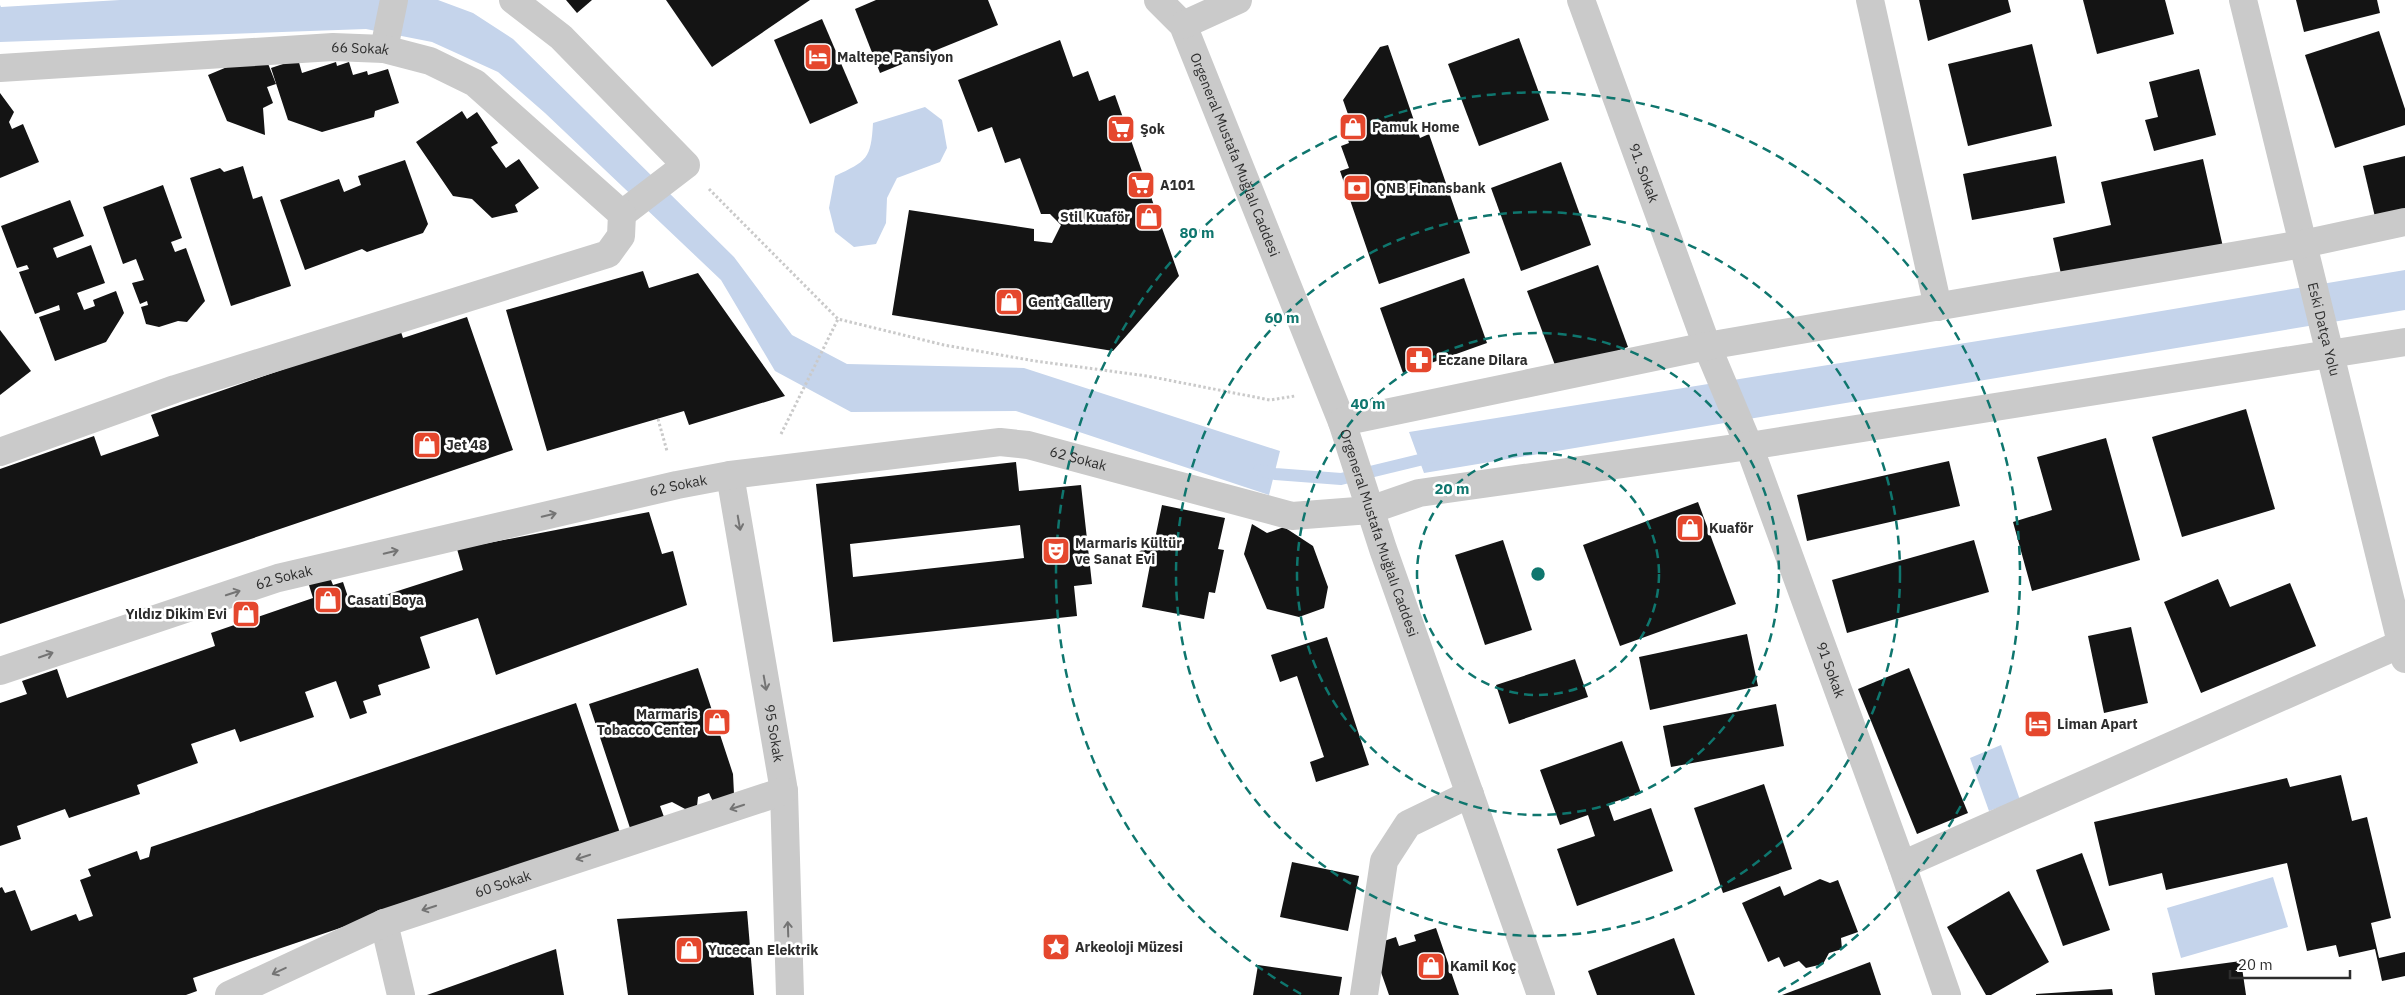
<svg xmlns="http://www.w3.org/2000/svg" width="2405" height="995" viewBox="0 0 2405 995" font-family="'IBM Plex Sans',sans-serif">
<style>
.water{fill:#c5d4eb}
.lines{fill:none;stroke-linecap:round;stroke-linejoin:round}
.stream{stroke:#c5d4eb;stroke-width:12}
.building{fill:#141414;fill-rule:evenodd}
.path{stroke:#cacaca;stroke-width:3;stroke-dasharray:2.5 2.5;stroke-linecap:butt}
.minor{stroke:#cacaca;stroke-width:28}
.oneway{stroke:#747474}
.ring{fill:none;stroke:#0f766e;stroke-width:2.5;stroke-dasharray:9 6}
.labels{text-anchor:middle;stroke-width:5;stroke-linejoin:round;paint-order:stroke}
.street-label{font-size:14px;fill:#2d2d2d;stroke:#fff}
.poi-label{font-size:14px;font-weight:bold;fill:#2d2d2d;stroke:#fff;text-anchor:start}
.centre{fill:#0f766e;stroke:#fff;stroke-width:2.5}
.ring-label{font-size:15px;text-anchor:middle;font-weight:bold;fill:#0f766e;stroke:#fff;stroke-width:5;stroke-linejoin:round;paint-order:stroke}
</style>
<rect width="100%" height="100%" fill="#fff"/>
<g class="water">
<polygon points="120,0 438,0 473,13 513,39 734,257 792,335 847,364 1024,368 1280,451 1269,495 1016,411 851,412 775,371 721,280 545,113 498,72 432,42 366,29 0,42 0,5 1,7"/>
<path d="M925,107L942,120L947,148L940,162L897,178L887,198L886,223L876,244L854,247L835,232L829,208L835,176C867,161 871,159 873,123Z"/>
<polygon points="2405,270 2405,310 1424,473 1409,432 2096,322"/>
<polygon points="2001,745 2020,800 1989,811 1970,758"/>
<polygon points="2273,877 2288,927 2181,958 2167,908"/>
</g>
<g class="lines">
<polyline class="stream" points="1259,470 1275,474 1341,479 1436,456"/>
</g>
<g class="building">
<polygon points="566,0 592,0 577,13"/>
<polygon points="666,0 810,0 712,67"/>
<polygon points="876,0 988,0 998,25 880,73 855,9"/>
<polygon points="1919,0 2008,0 2011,12 1928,41"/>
<polygon points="2083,0 2165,0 2174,34 2097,54"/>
<polygon points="2296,0 2377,0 2380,13 2304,32"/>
<polygon points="822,19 858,103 810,124 774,40"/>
<polygon points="2379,31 2405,109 2405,125 2335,148 2305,55"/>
<polygon points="1519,38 1549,120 1479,146 1448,64"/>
<polygon points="1060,40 1073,77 1088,71 1099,101 1115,95 1179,276 1113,351 892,315 909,210 1034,229 1034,241 1052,243 1061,225 1050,214 1041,214 1020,158 1005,163 992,127 978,132 958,80"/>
<polygon points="2032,44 2052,126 1968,146 1948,64"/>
<polygon points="1388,45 1420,138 1429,134 1470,253 1379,284 1340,171 1349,168 1341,146 1349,143 1342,123 1350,120 1343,100 1380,47"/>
<polygon points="251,57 267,61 276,84 267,87 273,103 263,108 265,135 227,121 208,75"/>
<polygon points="298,59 302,73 336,62 337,66 349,62 353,75 367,71 368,75 388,69 399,103 375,111 374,117 322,132 288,120 271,68"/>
<polygon points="2199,69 2216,135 2154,151 2145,120 2158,117 2149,82"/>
<polygon points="0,93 14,112 9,122 12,129 23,124 39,162 0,178"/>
<polygon points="462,111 467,119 477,112 498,143 491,147 506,168 519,159 539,188 515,205 518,212 492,218 472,199 453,196 416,142"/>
<polygon points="2056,156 2065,203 1972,220 1963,174"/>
<polygon points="2405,156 2405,209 2375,217 2363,166"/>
<polygon points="2203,159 2223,247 2063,283 2053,238 2111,225 2101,182"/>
<polygon points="405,160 428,224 423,233 367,252 362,249 305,270 280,200 339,179 344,192 361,185 358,176"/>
<polygon points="1561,162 1591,245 1521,271 1491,188"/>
<polygon points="243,166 253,199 262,196 291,286 231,306 190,178 220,168 224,172"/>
<polygon points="163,185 182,238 171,242 175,252 186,248 205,301 187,322 178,321 159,327 146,324 141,307 148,305 147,301 140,304 132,283 144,280 136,259 123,264 103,207"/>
<polygon points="70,200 84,236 53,248 57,258 91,245 105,283 77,293 84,310 95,306 93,300 116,291 124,313 106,342 55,361 39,317 60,310 59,305 35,314 19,272 29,269 27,265 17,268 1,226"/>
<polygon points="1598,265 1628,347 1558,373 1527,291"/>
<polygon points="643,271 649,288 698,273 785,396 689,425 684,411 547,451 506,310"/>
<polygon points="1464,278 1487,343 1403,373 1380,308"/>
<polygon points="467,317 513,450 0,624 0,469 94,436 101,456 159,436 151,415 400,329 403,338"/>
<polygon points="0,330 31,371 0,395"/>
<polygon points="2246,409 2275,509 2182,537 2152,437"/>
<polygon points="2106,438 2140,560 2032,591 2013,522 2052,510 2037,457"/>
<polygon points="1949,461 1960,506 1807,541 1797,495"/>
<path d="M1016,462L1019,491L1081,485L1092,584L1074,586L1077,616L833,642L816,484ZM1020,525L1024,558L853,577L850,544Z"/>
<polygon points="1698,502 1736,604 1620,646 1583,545"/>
<polygon points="1162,505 1225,518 1218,549 1224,550 1215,593 1209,592 1204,619 1142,607 1150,565 1139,552 1155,539"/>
<polygon points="649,512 662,554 673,551 687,605 496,675 478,618 420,637 430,668 378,685 381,695 363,701 367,713 350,719 336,681 305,692 314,717 240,742 235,729 191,744 198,763 137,785 140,794 69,818 65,809 17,826 21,839 0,846 0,703 27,694 22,681 57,669 67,698 215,646 211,633 313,598 308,582 329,575 333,585 343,582 351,606 463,570 457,549"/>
<polygon points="1252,524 1267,533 1284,527 1313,546 1328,587 1324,608 1299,617 1267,609 1244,554"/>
<polygon points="1503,540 1532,630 1485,645 1455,555"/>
<polygon points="1974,540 1989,592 1847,633 1832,580"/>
<polygon points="2218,579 2230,607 2290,583 2316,646 2201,693 2164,602"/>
<polygon points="2131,627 2148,703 2104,713 2088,636"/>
<polygon points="1747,634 1758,686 1650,710 1639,657"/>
<polygon points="1327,637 1369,765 1316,782 1310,762 1324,757 1297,676 1280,682 1271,655"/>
<polygon points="1575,659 1588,697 1509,724 1496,685"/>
<polygon points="698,668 733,774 734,794 714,804 709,793 698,797 697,806 687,810 672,802 660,806 664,817 630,828 589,704"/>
<polygon points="1909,668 1968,813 1917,834 1858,689"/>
<polygon points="576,703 620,833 193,978 197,991 186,995 0,995 0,888 2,887 5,893 15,890 31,931 76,914 79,921 93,916 80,880 91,876 88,869 137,851 140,860 149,857 151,847"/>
<polygon points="1776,704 1784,746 1671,767 1663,726"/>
<polygon points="1622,741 1641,793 1608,804 1614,821 1651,808 1673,871 1577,906 1557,849 1595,836 1588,815 1560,825 1540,770"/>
<polygon points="2341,775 2352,821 2367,817 2391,918 2371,923 2379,958 2405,952 2405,976 2382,981 2375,949 2339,957 2336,945 2307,951 2287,863 2166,890 2162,873 2109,886 2094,822 2287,778 2290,787"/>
<polygon points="1764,784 1792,869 1723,893 1694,808"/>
<polygon points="2082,853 2110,930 2063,946 2036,870"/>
<polygon points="1292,862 1359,876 1348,931 1280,917"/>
<polygon points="1820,879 1830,883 1838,880 1858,932 1841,938 1842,949 1829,953 1823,964 1806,968 1799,961 1784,967 1779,957 1768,962 1742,903 1780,886 1784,896"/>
<polygon points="2009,891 2049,962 1991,995 1986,995 1947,927"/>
<polygon points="747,911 754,995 628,995 617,919"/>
<polygon points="1436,928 1459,995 1389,995 1375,955 1378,943 1396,937 1399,946 1416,941 1414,935"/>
<polygon points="1674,938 1695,995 1597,995 1588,971"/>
<polygon points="556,949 564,995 427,995"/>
<polygon points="2241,961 2246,995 2155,995 2152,973"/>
<polygon points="1870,962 1881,995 1782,995"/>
<polygon points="1258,965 1342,977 1339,995 1253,995"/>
<polygon points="2112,989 2113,995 2036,995 2036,994"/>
</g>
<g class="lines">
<g class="path">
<polyline points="709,189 838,319 944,345 1035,361 1147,376 1270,400 1295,396"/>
<polyline points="658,419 667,451"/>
<polyline points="781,434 838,319"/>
</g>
<g class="minor">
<polyline points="513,0 561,37 686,165 622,214"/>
<path id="s1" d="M1158,0L1183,25L1342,422L1383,549L1541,995"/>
<path id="s2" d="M1581,0L1707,346L1749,446L1902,865L1947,995"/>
<polyline points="1870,0 1938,307"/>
<path id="s3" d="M2243,0L2405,659"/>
<polyline points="1183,25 1238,0"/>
<polyline points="384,49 394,0"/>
<path id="s4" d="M0,68L333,47L384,49L430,61L475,83L622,214L621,236L608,254L175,389L0,452"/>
<polyline points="1342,422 1707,346 2303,244 2405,222"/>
<path id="s5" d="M730,475L784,791L790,995"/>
<path id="s6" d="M0,671L278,578L677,485L730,475L1000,442L1028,445L1292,516L1370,510L1419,493L1749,446L2405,342"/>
<polyline points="1902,865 2401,644"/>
<polyline points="384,923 401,995"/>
<path id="s7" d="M229,995L384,923L784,791"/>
<polyline points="1364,995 1384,861 1408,824 1470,794"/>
</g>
</g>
<defs><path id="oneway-shaft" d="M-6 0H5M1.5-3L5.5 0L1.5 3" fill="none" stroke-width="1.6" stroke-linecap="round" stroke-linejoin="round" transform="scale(1.25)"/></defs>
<g class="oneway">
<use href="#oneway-shaft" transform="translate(549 515) rotate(-13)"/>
<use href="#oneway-shaft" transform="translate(739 523) rotate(80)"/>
<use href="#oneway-shaft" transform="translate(391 552) rotate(-13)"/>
<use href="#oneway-shaft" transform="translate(233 593) rotate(-18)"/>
<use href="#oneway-shaft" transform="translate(46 655) rotate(-19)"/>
<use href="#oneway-shaft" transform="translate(765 683) rotate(80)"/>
<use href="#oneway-shaft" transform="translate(737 807) rotate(162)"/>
<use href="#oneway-shaft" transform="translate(583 857) rotate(162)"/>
<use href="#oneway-shaft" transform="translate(429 908) rotate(162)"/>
<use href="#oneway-shaft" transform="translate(788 929) rotate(-92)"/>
<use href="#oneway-shaft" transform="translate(279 971) rotate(155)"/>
</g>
<g class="ring">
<circle cx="1538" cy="574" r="121"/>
<circle cx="1538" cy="574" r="241"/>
<circle cx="1538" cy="574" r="362"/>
<path d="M1301 994A482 482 0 1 1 1775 994"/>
</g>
<defs>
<symbol id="hotel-square" viewBox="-11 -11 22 22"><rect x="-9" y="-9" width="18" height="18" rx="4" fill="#e5472d" stroke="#fff"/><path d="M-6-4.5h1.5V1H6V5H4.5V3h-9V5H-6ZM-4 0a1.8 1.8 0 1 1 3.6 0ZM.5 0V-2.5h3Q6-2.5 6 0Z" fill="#fff"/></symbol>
<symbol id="shop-square" viewBox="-11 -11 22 22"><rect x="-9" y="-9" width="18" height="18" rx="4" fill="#e5472d" stroke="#fff"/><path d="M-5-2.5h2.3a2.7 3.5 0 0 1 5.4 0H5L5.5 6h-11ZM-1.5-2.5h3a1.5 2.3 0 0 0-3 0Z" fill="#fff"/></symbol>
<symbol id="supermarket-square" viewBox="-11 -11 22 22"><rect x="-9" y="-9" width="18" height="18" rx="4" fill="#e5472d" stroke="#fff"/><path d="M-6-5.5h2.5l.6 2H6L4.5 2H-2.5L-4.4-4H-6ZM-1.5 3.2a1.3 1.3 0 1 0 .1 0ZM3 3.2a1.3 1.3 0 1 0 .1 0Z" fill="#fff"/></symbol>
<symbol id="bank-square" viewBox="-11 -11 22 22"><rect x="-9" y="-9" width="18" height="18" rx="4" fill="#e5472d" stroke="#fff"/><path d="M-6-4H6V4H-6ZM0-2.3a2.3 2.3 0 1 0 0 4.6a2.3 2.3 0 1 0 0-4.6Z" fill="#fff"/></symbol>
<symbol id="pharmacy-square" viewBox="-11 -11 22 22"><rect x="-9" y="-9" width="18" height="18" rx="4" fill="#e5472d" stroke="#fff"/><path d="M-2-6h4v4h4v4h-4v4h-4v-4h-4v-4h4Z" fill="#fff"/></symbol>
<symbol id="theatre-square" viewBox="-11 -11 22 22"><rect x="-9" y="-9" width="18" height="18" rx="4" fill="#e5472d" stroke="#fff"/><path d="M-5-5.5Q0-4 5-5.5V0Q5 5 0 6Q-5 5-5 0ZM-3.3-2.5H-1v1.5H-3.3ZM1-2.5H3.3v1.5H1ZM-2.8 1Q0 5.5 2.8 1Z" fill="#fff"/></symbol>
<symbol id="sight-square" viewBox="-11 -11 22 22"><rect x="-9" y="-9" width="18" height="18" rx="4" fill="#e5472d" stroke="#fff"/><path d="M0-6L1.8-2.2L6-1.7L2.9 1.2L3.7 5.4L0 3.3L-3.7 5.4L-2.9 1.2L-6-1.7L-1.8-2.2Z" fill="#fff"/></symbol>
</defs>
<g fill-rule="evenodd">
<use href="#hotel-square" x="802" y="41" width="32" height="32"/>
<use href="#shop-square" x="1337" y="111" width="32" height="32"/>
<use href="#supermarket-square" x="1105" y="113" width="32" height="32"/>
<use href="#supermarket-square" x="1125" y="169" width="32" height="32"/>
<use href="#bank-square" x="1341" y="172" width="32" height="32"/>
<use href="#shop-square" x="1133" y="201" width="32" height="32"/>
<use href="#shop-square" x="993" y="286" width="32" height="32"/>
<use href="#pharmacy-square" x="1403" y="344" width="32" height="32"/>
<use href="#shop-square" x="411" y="429" width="32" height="32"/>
<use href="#shop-square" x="1674" y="512" width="32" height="32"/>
<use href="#theatre-square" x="1040" y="535" width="32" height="32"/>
<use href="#shop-square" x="312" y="584" width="32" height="32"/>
<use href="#shop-square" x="230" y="598" width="32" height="32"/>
<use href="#shop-square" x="701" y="706" width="32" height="32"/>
<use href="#hotel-square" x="2022" y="708" width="32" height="32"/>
<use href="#sight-square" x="1040" y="931" width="32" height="32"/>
<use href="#shop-square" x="673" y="934" width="32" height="32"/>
<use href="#shop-square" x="1415" y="950" width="32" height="32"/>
</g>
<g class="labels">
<g class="street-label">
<text dy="5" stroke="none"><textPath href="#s4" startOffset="361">66 Sokak</textPath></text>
<text dy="5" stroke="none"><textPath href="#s1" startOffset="175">Orgeneral Mustafa Muğlalı Caddesi</textPath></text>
<text dy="5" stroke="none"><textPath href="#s2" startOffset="184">91. Sokak</textPath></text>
<text dy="5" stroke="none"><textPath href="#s3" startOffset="339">Eski Datça Yolu</textPath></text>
<text dy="5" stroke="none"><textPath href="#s6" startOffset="1109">62 Sokak</textPath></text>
<text dy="5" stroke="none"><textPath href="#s6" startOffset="704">62 Sokak</textPath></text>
<text dy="5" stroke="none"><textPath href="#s1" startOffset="580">Orgeneral Mustafa Muğlalı Caddesi</textPath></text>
<text dy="5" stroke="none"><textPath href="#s6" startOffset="299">62 Sokak</textPath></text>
<text dy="5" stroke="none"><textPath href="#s2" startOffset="715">91 Sokak</textPath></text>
<text dy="5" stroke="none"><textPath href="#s5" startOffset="262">95 Sokak</textPath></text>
<text dy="5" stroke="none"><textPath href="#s7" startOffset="296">60 Sokak</textPath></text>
</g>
<g class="poi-label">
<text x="837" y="62">Maltepe Pansiyon</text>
<text x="1372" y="132">Pamuk Home</text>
<text x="1140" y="134">Şok</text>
<text x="1160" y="190">A101</text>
<text x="1376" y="193">QNB Finansbank</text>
<text x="1130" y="222" text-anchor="end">Stil Kuaför</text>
<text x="1028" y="307">Gent Gallery</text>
<text x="1438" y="365">Eczane Dilara</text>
<text x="446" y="450">Jet 48</text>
<text x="1709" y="533">Kuaför</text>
<text x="1075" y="548">Marmaris Kültür<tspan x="1075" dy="16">ve Sanat Evi</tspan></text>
<text x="347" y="605">Casatı Boya</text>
<text x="227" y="619" text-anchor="end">Yıldız Dikim Evi</text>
<text x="698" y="719" text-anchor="end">Marmaris<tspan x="698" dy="16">Tobacco Center</tspan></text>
<text x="2057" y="729">Liman Apart</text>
<text x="1075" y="952">Arkeoloji Müzesi</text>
<text x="708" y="955">Yucecan Elektrik</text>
<text x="1450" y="971">Kamil Koç</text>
</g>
</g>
<circle cx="1538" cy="574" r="8" class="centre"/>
<g class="ring-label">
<text x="1197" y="238">80 m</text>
<text x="1282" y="323">60 m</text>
<text x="1368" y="409">40 m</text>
<text x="1452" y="494">20 m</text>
</g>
<path d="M2230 970v8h120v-8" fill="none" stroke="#2d2d2d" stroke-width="2.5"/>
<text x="2238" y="970" font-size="15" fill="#2d2d2d" stroke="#ffffff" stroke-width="4" paint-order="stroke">20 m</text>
</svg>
